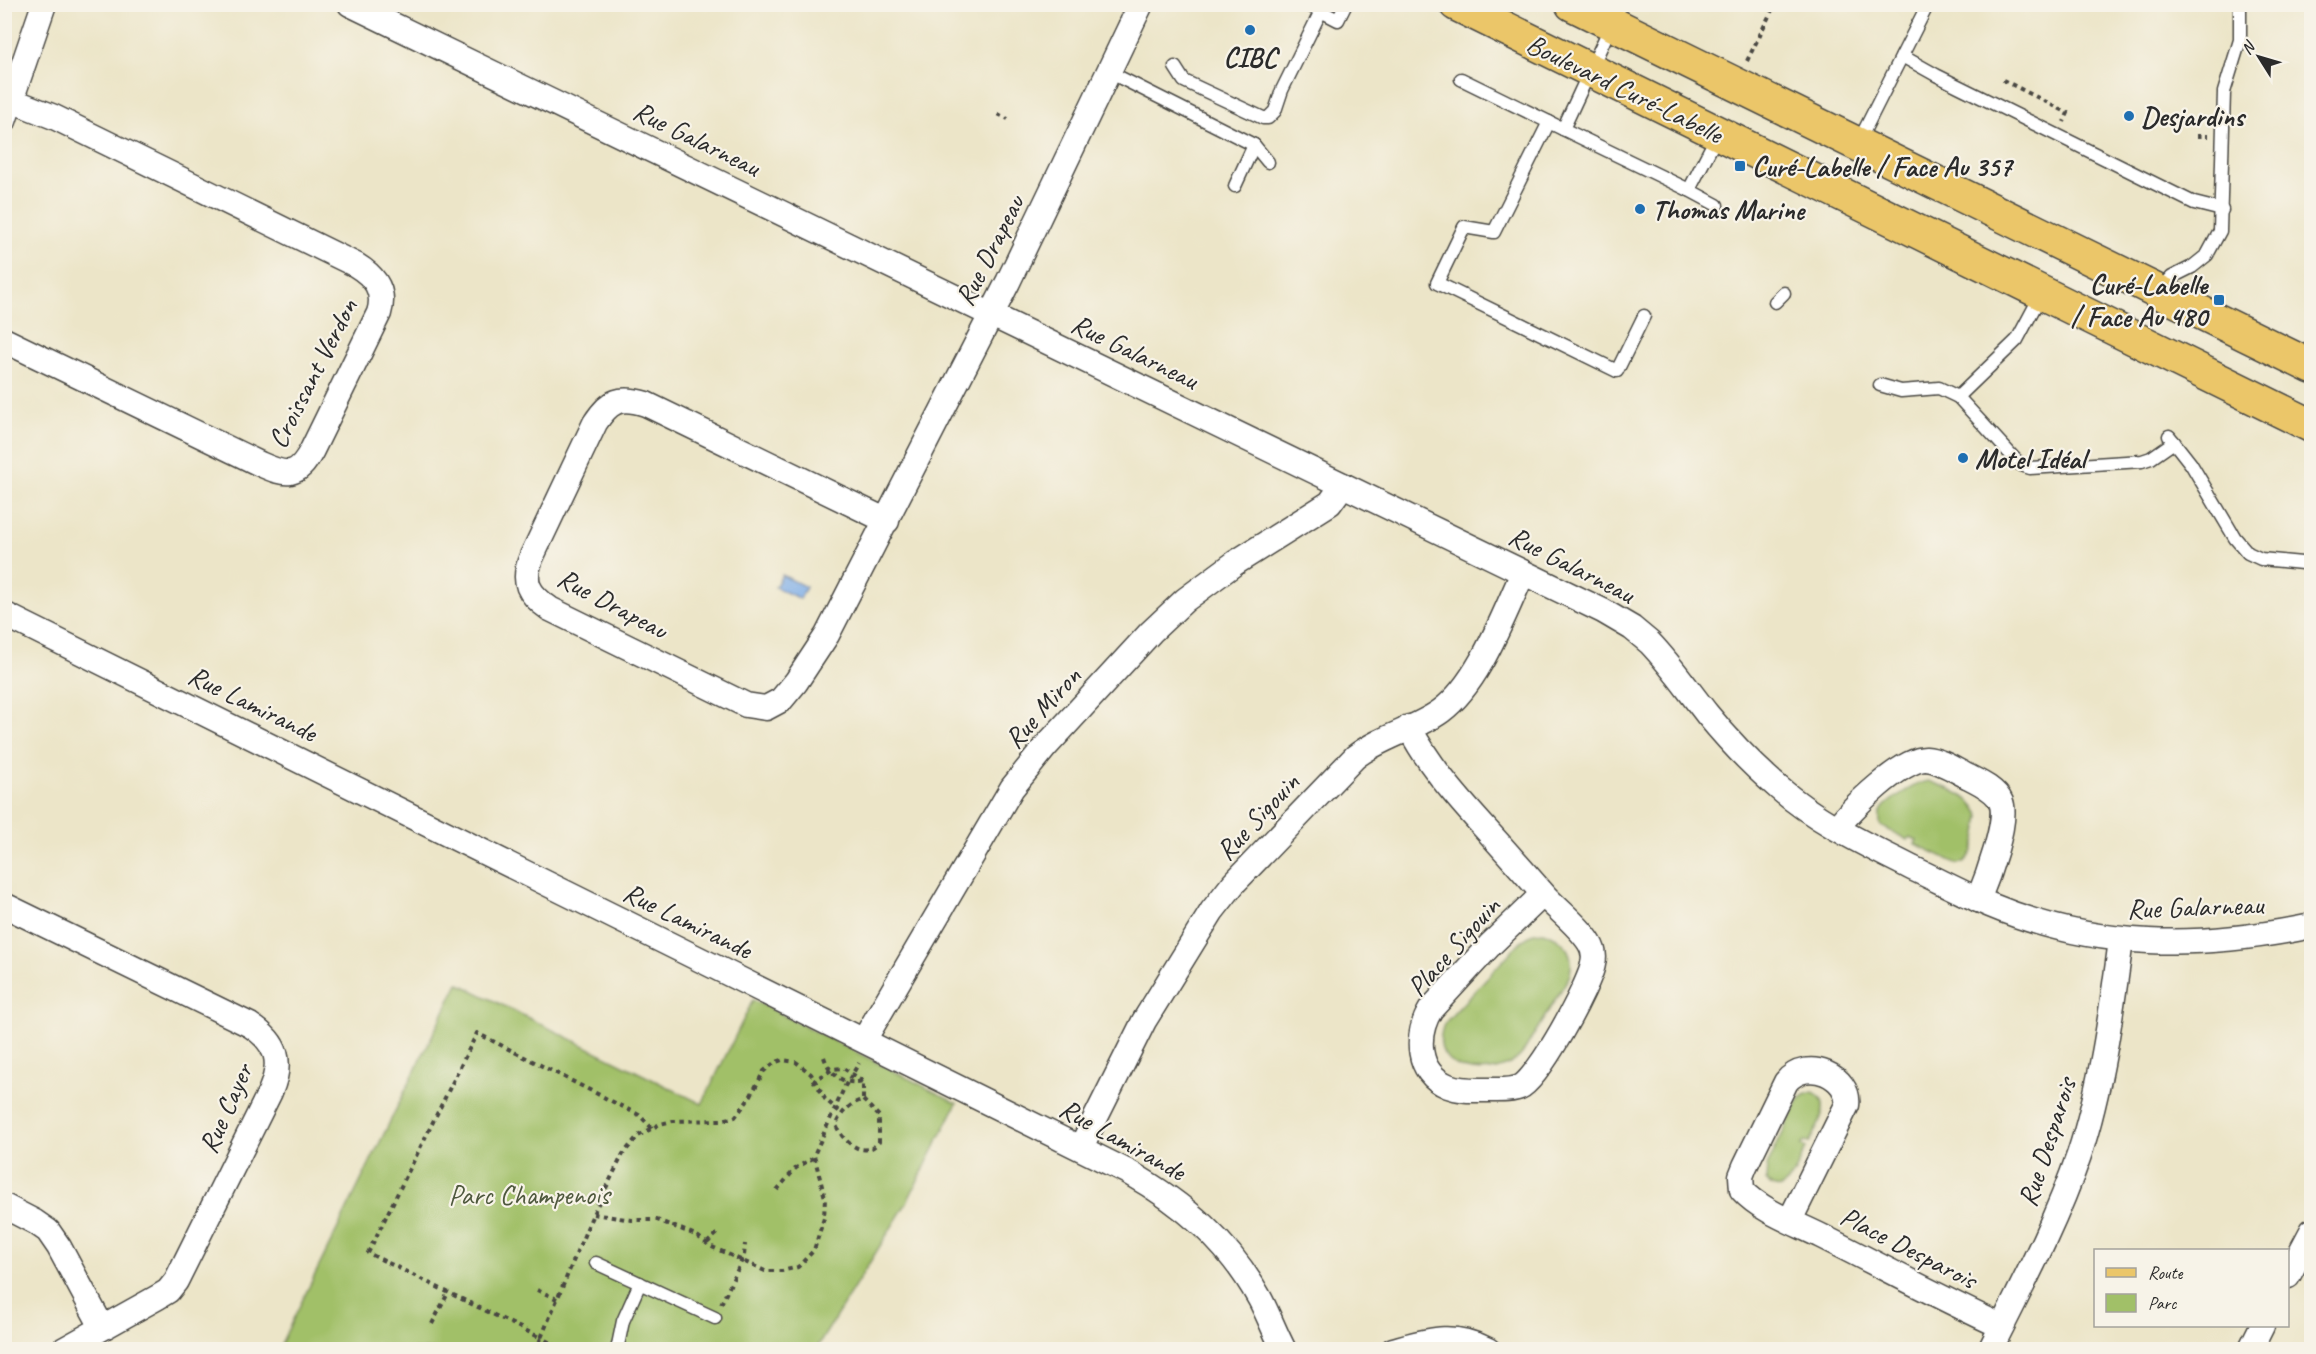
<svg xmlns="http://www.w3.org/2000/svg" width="2316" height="1354" viewBox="0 0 2316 1354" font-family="Caveat,sans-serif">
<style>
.green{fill:#a1c068;stroke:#66764a;stroke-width:1.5}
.water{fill:#7cace7;stroke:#546c89;stroke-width:1.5}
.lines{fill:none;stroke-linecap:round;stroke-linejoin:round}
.lane-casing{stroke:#484743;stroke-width:15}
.street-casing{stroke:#484743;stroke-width:27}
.primary-casing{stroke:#484743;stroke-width:36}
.path{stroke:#484743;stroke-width:4;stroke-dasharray:4.5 4.5;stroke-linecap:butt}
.lane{stroke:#fff;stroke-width:12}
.street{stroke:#fff;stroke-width:24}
.primary{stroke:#ebc669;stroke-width:33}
.poi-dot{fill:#1f6fb2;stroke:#f7f3e8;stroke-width:2}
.labels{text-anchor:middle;stroke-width:4.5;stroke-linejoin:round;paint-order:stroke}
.poi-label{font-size:28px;font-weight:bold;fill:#2b2b2b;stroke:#f7f3e8;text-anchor:start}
.street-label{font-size:28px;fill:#2b2b2b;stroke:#f7f3e8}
.park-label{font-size:28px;fill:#4e583d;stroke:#f7f3e8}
</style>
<rect width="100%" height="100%" fill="#f7f3e8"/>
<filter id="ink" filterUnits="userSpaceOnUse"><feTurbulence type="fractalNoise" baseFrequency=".0167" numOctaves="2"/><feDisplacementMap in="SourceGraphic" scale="12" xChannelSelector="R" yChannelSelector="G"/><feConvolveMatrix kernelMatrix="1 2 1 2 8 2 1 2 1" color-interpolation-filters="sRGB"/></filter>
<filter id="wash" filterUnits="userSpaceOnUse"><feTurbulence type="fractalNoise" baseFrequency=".008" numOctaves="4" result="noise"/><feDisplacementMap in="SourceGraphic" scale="24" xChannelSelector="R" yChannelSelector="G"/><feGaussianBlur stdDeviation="1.35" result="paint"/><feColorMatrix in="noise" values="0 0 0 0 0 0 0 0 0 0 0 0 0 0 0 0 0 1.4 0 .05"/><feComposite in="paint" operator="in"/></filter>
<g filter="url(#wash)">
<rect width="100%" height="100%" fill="#ece5c8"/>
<g class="green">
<path d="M1928,781C1944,786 1976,798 1980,817C1976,832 1977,861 1958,864L1915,844L1917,840L1910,837L1908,840L1881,826C1879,820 1879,814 1883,808C1891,799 1916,783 1928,781Z"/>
<path d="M1543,932C1565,938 1576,955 1569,977L1522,1054C1498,1083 1424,1075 1444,1024L1521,941L1534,933Z"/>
<polygon points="458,983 702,1104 753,1000 957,1103 906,1204 816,1349 278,1350"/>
<path d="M1813,1092C1835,1101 1815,1130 1809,1143L1804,1142L1801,1146L1806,1148C1799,1163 1786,1203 1766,1181L1767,1166L1799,1100L1804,1095Z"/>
</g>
<polygon class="water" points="782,575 806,587 800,599 775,587"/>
</g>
<g filter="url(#ink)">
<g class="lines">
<defs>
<g id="lane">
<polyline points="1307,4 1338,20 1346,4"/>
<polyline points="1902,56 1936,75 2194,203 2222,210"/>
<polyline points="1175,67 1184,81 1263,118 1268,118 1275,111 1282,90 1321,11"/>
<polyline points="1109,72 1254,145 1235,186"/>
<polyline points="1461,79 1563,129 1621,4"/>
<polyline points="1549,122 1494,232 1464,227 1437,283 1617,371 1644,316"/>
<polyline points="1563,129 1689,190 1718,134"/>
<polyline points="1858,143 1928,4"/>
<polyline points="1254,145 1268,162"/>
<polyline points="1689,190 1717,205"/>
<polyline points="2160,291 2172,277 2192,267 2207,255 2220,231 2224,92 2240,40 2240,4"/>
<polyline points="2041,295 2017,340 1958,397 2015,459 2021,465 2030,468 2142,461 2151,458 2174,442"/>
<polyline points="1775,302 1784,293"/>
<polyline points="1880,385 1901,391 1939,388 1958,397"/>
<polyline points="2169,436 2191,464 2235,538 2248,553 2261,559 2312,564"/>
<polyline points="596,1263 715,1318"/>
<polyline points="617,1350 623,1321 640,1283"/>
</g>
<g id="street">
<path d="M350,4L1603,611L1632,628L1650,643C1671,665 1688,690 1707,714C1729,741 1753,766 1780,789C1818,822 1867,845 1912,868C1938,880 1964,894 1990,905C2097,950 2200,949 2312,926"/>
<polyline points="4,121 44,4"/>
<path d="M4,340L260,464C287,476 297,478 312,450L379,313C386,290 374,276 356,265L54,117L11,100"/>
<path d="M887,521L646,404C620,396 610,400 595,423L532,556C521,582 528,594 550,609L746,705L766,708L781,700L796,682L827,635L1008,282L1141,4"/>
<path d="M4,614L1128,1172C1184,1204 1229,1242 1260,1299C1269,1316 1275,1333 1284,1350"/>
<path d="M1409,727C1428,764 1454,794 1482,825C1503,848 1524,872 1545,896C1559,911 1578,925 1589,942C1593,948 1595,956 1593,964C1590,984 1538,1080 1520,1087C1511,1091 1499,1090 1489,1090C1475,1090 1461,1091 1448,1086C1416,1073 1415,1035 1431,1009L1490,945L1543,894"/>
<path d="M1837,828C1850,809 1903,758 1926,759C1941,760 1956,771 1969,777C1979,782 1996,790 2001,802C2009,820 1986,881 1978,900"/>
<path d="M4,905L250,1025C278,1043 283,1062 270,1092L176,1281L168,1291L158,1297L63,1350"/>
<polyline points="864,1040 1012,788 1046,746 1151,632 1185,600 1235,563 1330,503 1343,485"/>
<path d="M1081,1147L1144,1021L1212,911L1234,883L1355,757C1382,736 1415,730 1441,711C1479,683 1503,616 1523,573"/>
<polyline points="4,1206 35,1222 48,1231 59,1247 102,1327"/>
<path d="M1790,1220L1847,1105C1851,1077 1807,1056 1786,1082L1745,1166L1741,1176L1742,1190C1761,1211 1795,1223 1821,1236C1881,1266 1940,1298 2001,1326"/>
<polyline points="2288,1276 2312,1231"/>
<path d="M1393,1350C1430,1340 1452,1332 1488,1350"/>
<path d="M1990,1350C2022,1286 2056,1222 2079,1155C2101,1089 2112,1009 2121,940"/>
<polyline points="2250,1350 2262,1326"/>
</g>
<g id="primary">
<polyline points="1456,4 2312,426"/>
<polyline points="1572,4 2312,367"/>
</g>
</defs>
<use href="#lane" class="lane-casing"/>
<use href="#street" class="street-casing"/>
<use href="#primary" class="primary-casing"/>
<g class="path">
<polyline points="1747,61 1775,4"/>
<polyline points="2003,80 2068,113 2064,122"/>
<polyline points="998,114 1008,119"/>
<polyline points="2197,136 2208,136"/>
<polyline points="2309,578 2312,629"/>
<path d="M824,1057C830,1075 844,1086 863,1081"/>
<polyline points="812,1082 833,1069 843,1068 863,1081 863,1100 862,1103"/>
<path d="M863,1100L879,1116V1142C864,1160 843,1142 836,1125C839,1114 853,1101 863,1100Z"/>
<polyline points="652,1128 639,1115 477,1033 368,1253 541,1338 593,1214 623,1154 638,1136 660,1124 673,1121 722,1120 735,1117 749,1099 764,1071 774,1063 782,1060 796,1062 811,1074 825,1099 842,1114"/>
<polyline points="777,1190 796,1168 813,1158"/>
<polyline points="593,1214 632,1220 657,1220 696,1235 710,1246 765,1271 782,1271 798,1267 814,1250 824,1218 825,1198 814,1155 845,1086 859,1063"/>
<polyline points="707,1243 720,1231"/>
<polyline points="537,1290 557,1299"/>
<polyline points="721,1304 744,1256 745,1244"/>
<polyline points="432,1324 448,1293"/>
<polyline points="536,1350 541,1338 564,1350"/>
</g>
<use href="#lane" class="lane"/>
<use href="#street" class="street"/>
<use href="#primary" class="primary"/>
</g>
</g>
<g class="poi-dot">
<circle cx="1250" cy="30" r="6"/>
<circle cx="2129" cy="116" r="6"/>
<rect x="1734" y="160" width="12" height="12" rx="3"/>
<circle cx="1640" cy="209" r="6"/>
<rect x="2213" y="294" width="12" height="12" rx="3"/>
<circle cx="1963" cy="458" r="6"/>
</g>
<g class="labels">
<g class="poi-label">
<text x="1250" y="67" text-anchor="middle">CIBC</text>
<text x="2141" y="126">Desjardins</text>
<text x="1752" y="176">Curé-Labelle / Face Au 357</text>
<text x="1652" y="219">Thomas Marine</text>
<text x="2207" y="294" text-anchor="end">Curé-Labelle<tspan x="2207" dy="32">/ Face Au 480</tspan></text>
<text x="1975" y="468">Motel Idéal</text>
</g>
<g class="street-label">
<text transform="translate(1625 88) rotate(26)" y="10">Boulevard Curé-Labelle</text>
<text transform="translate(697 138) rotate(26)" y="10">Rue Galarneau</text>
<text transform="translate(989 250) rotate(-63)" y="10">Rue Drapeau</text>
<text transform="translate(1135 351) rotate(26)" y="10">Rue Galarneau</text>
<text transform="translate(312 373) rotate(-63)" y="10">Croissant Verdon</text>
<text transform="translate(1572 564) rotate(27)" y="10">Rue Galarneau</text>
<text transform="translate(613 603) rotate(28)" y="10">Rue Drapeau</text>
<text transform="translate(253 703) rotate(26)" y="10">Rue Lamirande</text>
<text transform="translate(1042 707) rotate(-48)" y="10">Rue Miron</text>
<text transform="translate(1257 816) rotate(-47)" y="10">Rue Sigouin</text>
<text transform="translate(2195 906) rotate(-2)" y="10">Rue Galarneau</text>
<text transform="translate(688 920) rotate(26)" y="10">Rue Lamirande</text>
<text transform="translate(1453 946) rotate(-48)" y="10">Place Sigouin</text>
<text transform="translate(225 1108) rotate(-66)" y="10">Rue Cayer</text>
<text transform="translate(1123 1139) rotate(29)" y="10">Rue Lamirande</text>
<text transform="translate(2046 1142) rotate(-72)" y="10">Rue Desparois</text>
<text transform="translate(1909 1247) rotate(27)" y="10">Place Desparois</text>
</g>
<g class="park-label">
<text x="529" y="1204">Parc Champenois</text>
</g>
</g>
<rect width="2316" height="1354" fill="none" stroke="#f7f3e8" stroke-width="24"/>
<rect x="2094" y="1249" width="195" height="78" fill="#f7f3e8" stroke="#a5a39c" stroke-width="1.5"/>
<rect x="2106" y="1268" width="30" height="9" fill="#ebc669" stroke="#a5a39c" stroke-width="1.5"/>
<text x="2148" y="1279" font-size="18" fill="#2b2b2b">Route</text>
<rect x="2106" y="1294" width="30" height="18" fill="#a1c068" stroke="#a5a39c" stroke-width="1.5"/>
<text x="2148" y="1309" font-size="18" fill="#2b2b2b">Parc</text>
<g transform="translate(2259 57) rotate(307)" stroke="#f7f3e8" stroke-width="4.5" paint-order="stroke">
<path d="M0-4.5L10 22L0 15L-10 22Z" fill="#2b2b2b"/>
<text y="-9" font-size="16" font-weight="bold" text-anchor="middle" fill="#2b2b2b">N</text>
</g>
</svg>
